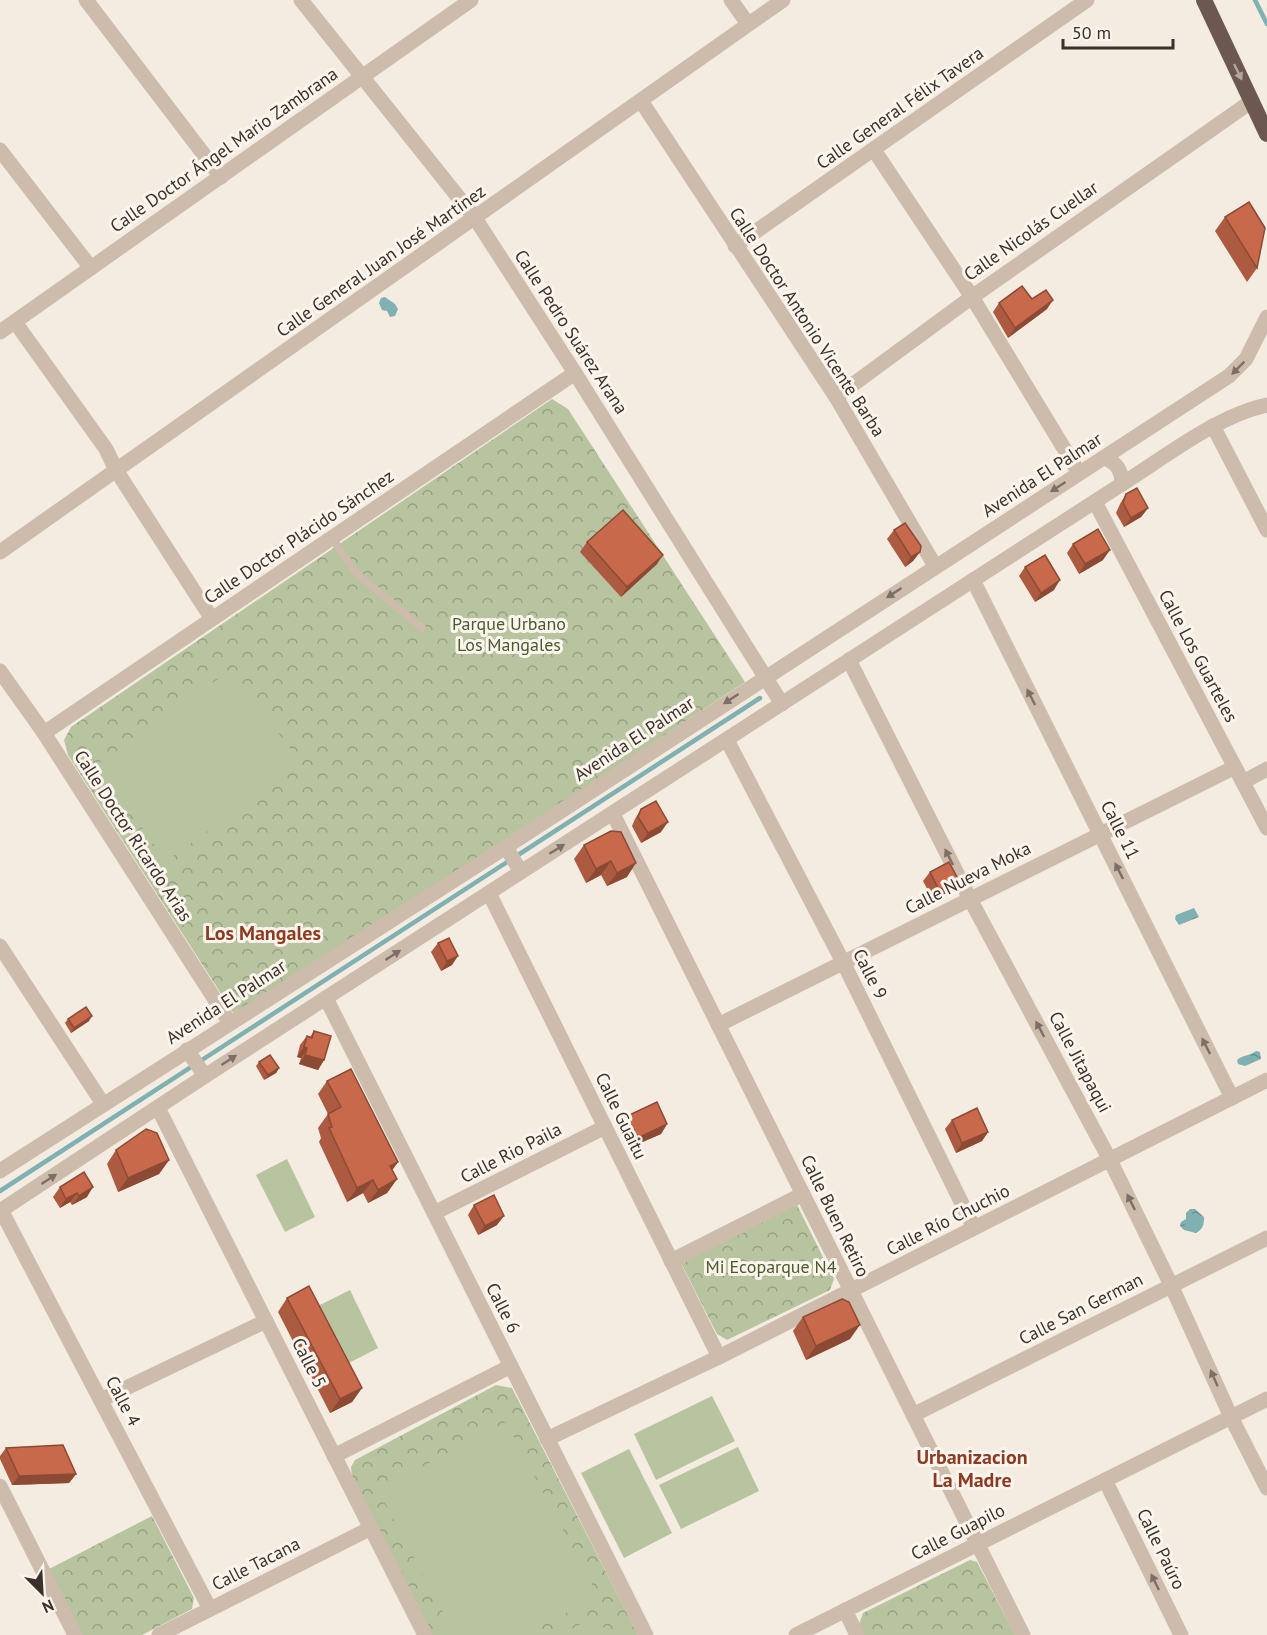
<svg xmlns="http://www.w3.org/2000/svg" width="1267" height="1635" viewBox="0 0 1267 1635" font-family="'PT Sans',sans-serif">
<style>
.forest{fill:url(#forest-crowns)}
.pitch{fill:#b8c4a0}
.water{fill:url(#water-ripples)}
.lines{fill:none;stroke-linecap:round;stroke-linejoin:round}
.stream{stroke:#7fb0b2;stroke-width:4.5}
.service{stroke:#cdbbac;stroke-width:8}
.minor{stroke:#cdbbac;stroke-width:15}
.tertiary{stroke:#cdbbac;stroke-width:15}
.trunk{stroke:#6c584f;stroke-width:16}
.wall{fill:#ac5a40}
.shaded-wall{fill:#8c4a34}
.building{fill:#c8694b;stroke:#8c4a34;stroke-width:1.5}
.oneway{fill:#b4a69e}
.oneway2{fill:#7d6f65}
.labels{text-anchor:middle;stroke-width:6;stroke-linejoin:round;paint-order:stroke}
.street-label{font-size:18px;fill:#3b302b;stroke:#fbf5ee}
.park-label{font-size:18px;fill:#4a5a2e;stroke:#fbf5ee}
.neighbourhood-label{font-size:20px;font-weight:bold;fill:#8c3b22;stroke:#fbf5ee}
</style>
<defs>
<pattern id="forest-crowns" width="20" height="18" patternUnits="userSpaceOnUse" patternTransform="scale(1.5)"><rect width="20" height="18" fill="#b8c4a0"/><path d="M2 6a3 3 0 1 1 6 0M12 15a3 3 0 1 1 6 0" fill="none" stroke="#97a083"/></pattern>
<pattern id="water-ripples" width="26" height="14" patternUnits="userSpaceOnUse" patternTransform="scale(1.5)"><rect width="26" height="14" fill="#7fb0b2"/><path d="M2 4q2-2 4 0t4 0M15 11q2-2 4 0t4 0" fill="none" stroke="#699091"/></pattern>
</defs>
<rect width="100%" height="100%" fill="#f4ebe1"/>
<g class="forest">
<polygon points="552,399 568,409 745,682 496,846 234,1014 68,755 64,740 71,727"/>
<polygon points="796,1203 834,1279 830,1290 727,1340 717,1334 680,1261"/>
<polygon points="496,1385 512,1388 638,1635 432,1635 352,1477 351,1467 355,1460"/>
<polygon points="152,1516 194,1598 192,1609 142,1635 79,1635 47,1570"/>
<polygon points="970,1560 977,1562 1015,1635 864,1635 859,1624 863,1613"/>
</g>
<g class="pitch">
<polygon points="232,669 301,764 166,861 97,765"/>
<polygon points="287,1159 315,1217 285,1232 256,1175"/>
<polygon points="350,1290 378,1348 343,1366 314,1308"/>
<polygon points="712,1396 735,1441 656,1480 634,1434"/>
<polygon points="506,1422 598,1596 523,1635 455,1635 378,1490"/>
<polygon points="738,1447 759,1491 681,1529 659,1485"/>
<polygon points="629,1449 672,1533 624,1558 581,1473"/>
<polygon points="597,1616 608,1635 560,1635"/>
</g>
<g class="water">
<polygon points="385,297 395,304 398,309 395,316 390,317 387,311 382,310 379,303 381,298"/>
<polygon points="1194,908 1199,917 1179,925 1175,919 1176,915"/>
<path d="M1256,1051L1260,1052L1261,1059L1245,1066L1238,1064L1237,1060C1242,1055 1250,1056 1256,1051Z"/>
<path d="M1190,1209H1195L1204,1217C1204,1225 1203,1229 1196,1233L1184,1230L1180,1226L1181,1222L1186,1219V1213Z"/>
</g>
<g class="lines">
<g class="stream">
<polyline points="1255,0 1267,24"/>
<polyline points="0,1191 760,698"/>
</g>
<polyline class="service" points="332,538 356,573 422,628"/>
<g class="minor">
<polyline points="86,0 221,177"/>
<polyline points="301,0 475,218 575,373 782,704"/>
<polyline points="731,0 748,24"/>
<polyline points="641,101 836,397 935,566"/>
<polyline points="0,150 91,268"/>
<polyline points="874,150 972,297 1079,473"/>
<polyline points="735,246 1087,0"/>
<polyline points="15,322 106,449 116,470 212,619"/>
<polyline points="0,332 471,0"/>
<polyline points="836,397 972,297 1252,101"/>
<polyline points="1213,426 1267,530"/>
<polyline points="1095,502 1267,828"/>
<polyline points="0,552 783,0"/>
<polyline points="973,580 1232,1098"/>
<polyline points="849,660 970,899 1110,1160 1171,1285 1231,1417 1267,1488"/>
<polyline points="0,671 44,733 230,1023"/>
<polyline points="44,733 575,373"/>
<polyline points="727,740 843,962 974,1228"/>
<polyline points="1243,782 1267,769"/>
<polyline points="613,814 1023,1635"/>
<polyline points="489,893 719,1357"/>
<polyline points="0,946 103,1104"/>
<polyline points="326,998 646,1635"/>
<polyline points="718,1025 1235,767"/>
<polyline points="158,1108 425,1635"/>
<polyline points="1,1210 210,1609"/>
<polyline points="434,1213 605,1127"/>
<polyline points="671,1261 803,1194"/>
<polyline points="101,1400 266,1321"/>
<polyline points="913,1415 1267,1238"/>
<polyline points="547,1439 719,1357 1267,1080"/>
<polyline points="334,1456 511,1366"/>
<polyline points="1105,1480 1181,1635"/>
<polyline points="0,1486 75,1635"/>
<polyline points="845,1610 857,1635"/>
<polyline points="159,1635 371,1528"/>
<polyline points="796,1635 1267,1399"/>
</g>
<g class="tertiary">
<path d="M1105,458C1117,463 1122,471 1122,484"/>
<polyline points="506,847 521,872"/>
<polyline points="187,1050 205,1076"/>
<polyline points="0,1171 506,847 1229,376 1246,359 1267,317"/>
<path d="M0,1211L205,1076L1122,484C1165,457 1218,415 1267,405"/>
</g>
<polyline class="trunk" points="1204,0 1267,134"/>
</g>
<g class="wall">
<polygon points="1225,217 1257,268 1247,282 1215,231"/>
<polygon points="1032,299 1047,309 1008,338 993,312 999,303"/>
<polygon points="1126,494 1148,508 1141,517 1124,527 1116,513 1120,504"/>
<polygon points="894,530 920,552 913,561 905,567 887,539"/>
<polygon points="587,542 657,564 621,597 580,552"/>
<polygon points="1073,544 1103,560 1079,574 1067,553"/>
<polygon points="1025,567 1054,590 1035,602 1019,576"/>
<polygon points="641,809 661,832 641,843 632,826 635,819"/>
<polygon points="611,831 627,877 607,886 601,875 586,883 574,859 584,845"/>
<polygon points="930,872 952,890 933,900 923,881"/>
<polygon points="438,943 452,965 441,971 431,952"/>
<polygon points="68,1019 89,1021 71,1033 65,1023"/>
<polygon points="314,1031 324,1060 318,1070 299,1064 301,1058 297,1057 300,1045 307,1036 310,1037"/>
<polygon points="259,1062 279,1068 276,1073 264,1080 256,1066"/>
<polygon points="327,1081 398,1162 392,1170 397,1179 387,1193 368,1203 363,1193 347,1202 319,1142 321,1138 318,1128 328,1114 318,1094"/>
<polygon points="627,1116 667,1124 661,1134 631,1147 621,1125"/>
<polygon points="952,1120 988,1132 982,1141 956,1153 945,1129"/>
<polygon points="116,1150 169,1160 159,1174 118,1192 107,1164"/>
<polygon points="84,1172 87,1197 72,1205 70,1202 60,1208 53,1197 60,1187"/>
<polygon points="474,1205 497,1225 478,1235 468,1215"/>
<polygon points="287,1298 362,1388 352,1402 330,1413 278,1312"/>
<polygon points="803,1317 850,1339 806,1360 793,1331"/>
<polygon points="6,1448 76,1474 69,1483 12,1485 0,1459 0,1456"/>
</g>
<g class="shaded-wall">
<polygon points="1053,300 1047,309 1008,338 1015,328"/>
<polygon points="1148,508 1141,517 1124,527 1131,518"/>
<polygon points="1110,550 1103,560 1079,574 1085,564"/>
<polygon points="920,552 913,561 905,567 911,557"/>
<polygon points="663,555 657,564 621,597 627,587"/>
<polygon points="1060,580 1054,590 1035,602 1041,593"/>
<polygon points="668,822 661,832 641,843 648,833"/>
<polygon points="611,861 601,875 586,883 596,869"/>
<polygon points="636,863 627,877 607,886 617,873"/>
<polygon points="959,881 952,890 933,900 939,890"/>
<polygon points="458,956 452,965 441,971 447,961"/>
<polygon points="92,1016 89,1021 71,1033 74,1028"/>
<polygon points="304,1047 307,1048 301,1058 297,1057"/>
<polygon points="305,1055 324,1060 318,1070 299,1064"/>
<polygon points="279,1068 276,1073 264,1080 268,1075"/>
<polygon points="667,1124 661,1134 631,1147 638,1138"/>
<polygon points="988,1132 982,1141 956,1153 962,1143"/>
<polygon points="169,1160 159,1174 118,1192 128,1178"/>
<polygon points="398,1162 388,1176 390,1166"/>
<polygon points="397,1179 387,1193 368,1203 378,1190"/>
<polygon points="373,1180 363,1193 347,1202 357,1188"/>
<polygon points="93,1187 87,1197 72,1205 79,1196"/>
<polygon points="77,1193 70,1202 60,1208 66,1199"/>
<polygon points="504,1216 497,1225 478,1235 485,1226"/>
<polygon points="860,1325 850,1339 806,1360 816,1346"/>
<polygon points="362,1388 352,1402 330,1413 340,1399"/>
<polygon points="76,1474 69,1483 12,1485 19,1476"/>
</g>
<g class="building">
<polygon points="1249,202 1265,228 1257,268 1225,217"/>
<polygon points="1022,286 1032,299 1046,290 1053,300 1015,328 999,303"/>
<polygon points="1137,488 1148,508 1131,518 1123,503 1126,494"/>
<polygon points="623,510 663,555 627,587 587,542"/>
<polygon points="905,523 921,546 920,552 911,557 894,530"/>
<polygon points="1098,529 1110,550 1085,564 1073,544"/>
<polygon points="1045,555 1060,580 1041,593 1025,567"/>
<polygon points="656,801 668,822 648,833 638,817 641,809"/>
<polygon points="611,831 621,832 636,863 617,873 611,861 596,869 584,845"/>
<polygon points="949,862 959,881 939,890 930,872"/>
<polygon points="449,938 458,956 447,961 438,943"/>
<polygon points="86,1007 92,1016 74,1028 68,1019"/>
<polygon points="314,1031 331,1036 324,1060 305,1055 307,1048 304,1047 307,1036 312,1038"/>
<polygon points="270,1055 279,1068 268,1075 259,1062"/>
<polygon points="351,1069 398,1162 390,1166 397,1179 378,1190 373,1180 357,1188 329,1128 332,1127 328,1114 341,1107 327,1081"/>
<polygon points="657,1102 667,1124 638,1138 627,1116"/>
<polygon points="977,1108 988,1132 962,1143 952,1120"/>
<polygon points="146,1129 157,1133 169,1160 128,1178 116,1150"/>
<polygon points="84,1172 93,1187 79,1196 77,1193 66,1199 60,1187"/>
<polygon points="494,1195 504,1216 485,1226 474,1205"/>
<polygon points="309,1286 362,1388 340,1399 287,1298"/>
<polygon points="842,1299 849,1302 860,1325 816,1346 803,1317"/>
<polygon points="63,1445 76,1474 19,1476 6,1448"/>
</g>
<defs><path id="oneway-solid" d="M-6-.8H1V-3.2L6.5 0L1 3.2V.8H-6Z" transform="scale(1.5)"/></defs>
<use class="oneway" href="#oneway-solid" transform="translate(1238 72) rotate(64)"/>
<g class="oneway2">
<use href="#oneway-solid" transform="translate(1238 368) rotate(135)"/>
<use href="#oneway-solid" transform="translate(1058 487) rotate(147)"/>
<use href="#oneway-solid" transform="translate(894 593) rotate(147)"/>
<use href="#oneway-solid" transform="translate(1031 697) rotate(-117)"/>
<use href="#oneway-solid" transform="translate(731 699) rotate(147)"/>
<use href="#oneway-solid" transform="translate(557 849) rotate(-32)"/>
<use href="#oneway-solid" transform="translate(949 857) rotate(-117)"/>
<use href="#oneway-solid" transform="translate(1119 871) rotate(-117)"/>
<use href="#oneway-solid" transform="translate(393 955) rotate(-33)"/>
<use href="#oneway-solid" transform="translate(1040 1029) rotate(-118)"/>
<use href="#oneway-solid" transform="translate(1206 1046) rotate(-117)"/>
<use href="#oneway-solid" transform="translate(229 1060) rotate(-33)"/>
<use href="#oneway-solid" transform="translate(49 1179) rotate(-33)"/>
<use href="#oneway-solid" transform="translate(1131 1202) rotate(-116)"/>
<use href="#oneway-solid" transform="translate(1214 1378) rotate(-114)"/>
<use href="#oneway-solid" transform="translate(1155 1582) rotate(-116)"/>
</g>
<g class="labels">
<g class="street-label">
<text transform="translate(900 108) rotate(-35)" y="6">Calle General Félix Tavera</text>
<text transform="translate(224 150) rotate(-35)" y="6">Calle Doctor Ángel Mario Zambrana</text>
<text transform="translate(1031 231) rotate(-35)" y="6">Calle Nicolás Cuellar</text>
<text transform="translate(381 261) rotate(-35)" y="6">Calle General Juan José Martinez</text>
<text transform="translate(807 322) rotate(57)" y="6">Calle Doctor Antonio Vicente Barba</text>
<text transform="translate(571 332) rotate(57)" y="6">Calle Pedro Suárez Arana</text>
<text transform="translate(1042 475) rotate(-33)" y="6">Avenida El Palmar</text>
<text transform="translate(299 537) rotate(-34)" y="6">Calle Doctor Plácido Sánchez</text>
<text transform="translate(1198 656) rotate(62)" y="6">Calle Los Guarteles</text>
<text transform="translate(634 739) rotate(-33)" y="6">Avenida El Palmar</text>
<text transform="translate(1120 830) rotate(63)" y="6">Calle 11</text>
<text transform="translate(133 836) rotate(57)" y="6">Calle Doctor Ricardo Arias</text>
<text transform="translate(968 878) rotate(-27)" y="6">Calle Nueva Moka</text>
<text transform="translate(870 974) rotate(63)" y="6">Calle 9</text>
<text transform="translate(226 1002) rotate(-33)" y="6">Avenida El Palmar</text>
<text transform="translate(1080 1062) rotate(62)" y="6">Calle Jitapaqui</text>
<text transform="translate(621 1116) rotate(64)" y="6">Calle Guaitu</text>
<text transform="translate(511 1153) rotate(-27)" y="6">Calle Rio Paila</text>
<text transform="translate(835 1216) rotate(64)" y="6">Calle Buen Retiro</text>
<text transform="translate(948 1220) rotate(-27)" y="6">Calle Río Chuchio</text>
<text transform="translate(503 1308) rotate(63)" y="6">Calle 6</text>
<text transform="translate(1081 1309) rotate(-27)" y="6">Calle San German</text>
<text transform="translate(309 1363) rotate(63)" y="6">Calle 5</text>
<text transform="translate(123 1401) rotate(62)" y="6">Calle 4</text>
<text transform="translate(958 1532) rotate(-27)" y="6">Calle Guapilo</text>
<text transform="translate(1161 1549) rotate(64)" y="6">Calle Paúro</text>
<text transform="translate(256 1564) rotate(-27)" y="6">Calle Tacana</text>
</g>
<g class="park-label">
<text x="509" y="630">Parque Urbano<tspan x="509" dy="21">Los Mangales</tspan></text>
<text x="771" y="1273">Mi Ecoparque N4</text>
</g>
<g class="neighbourhood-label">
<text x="263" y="940">Los Mangales</text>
<text x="972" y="1464">Urbanizacion<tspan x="972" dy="23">La Madre</tspan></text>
</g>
</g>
<g transform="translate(42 1593) rotate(156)" stroke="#fbf5ee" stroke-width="4.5" paint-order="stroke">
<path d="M0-4.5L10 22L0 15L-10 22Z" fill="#3b302b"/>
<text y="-9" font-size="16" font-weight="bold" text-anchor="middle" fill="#3b302b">N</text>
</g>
<path d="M1063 39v9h110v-9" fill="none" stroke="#3b302b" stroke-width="3"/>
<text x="1072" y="39" font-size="18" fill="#3b302b" stroke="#fbf5ee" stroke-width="4.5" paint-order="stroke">50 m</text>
</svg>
